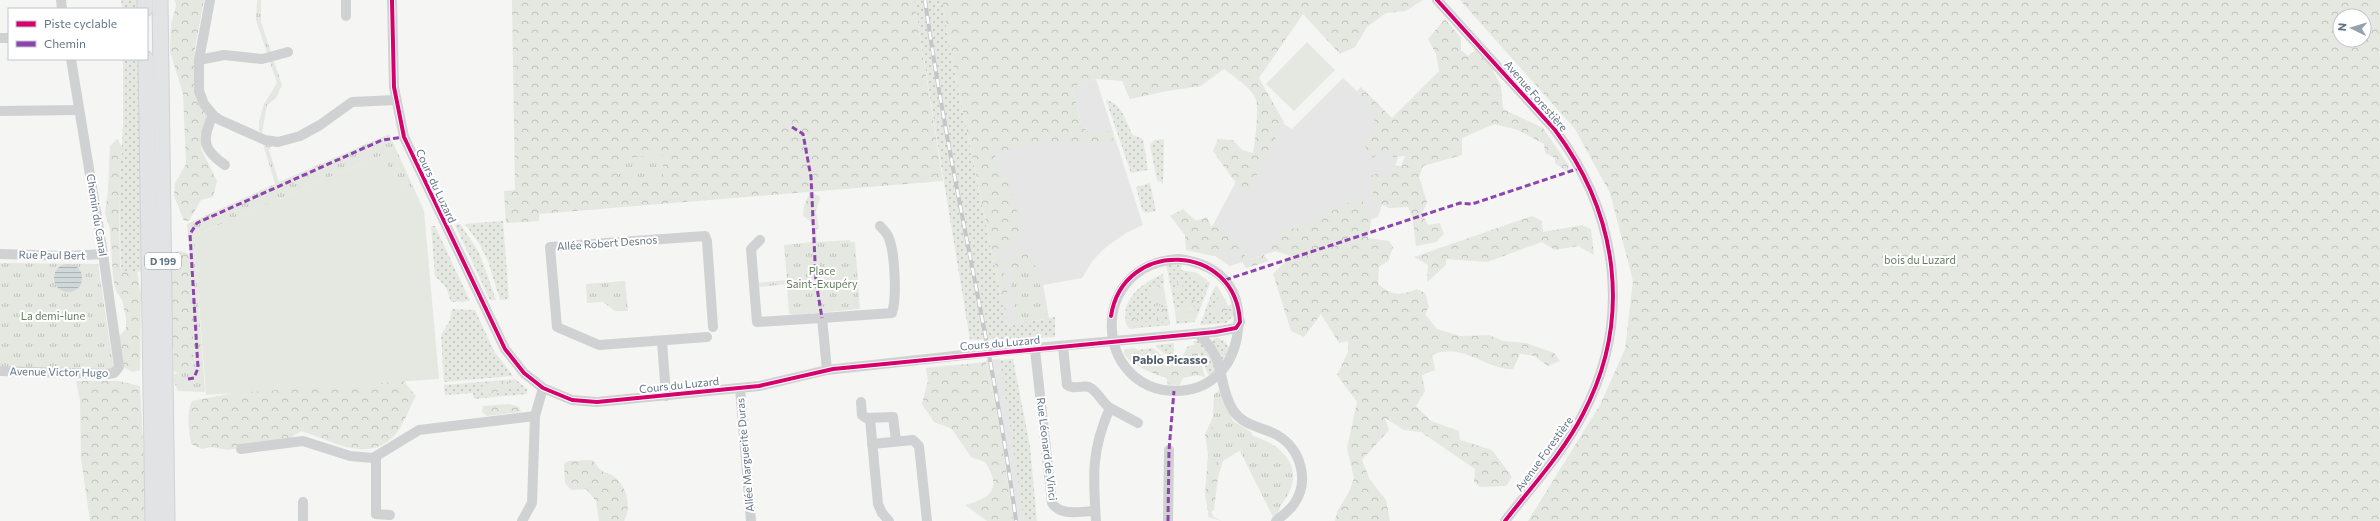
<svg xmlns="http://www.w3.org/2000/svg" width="2380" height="521" viewBox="0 0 2380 521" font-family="Commissioner,sans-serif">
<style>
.built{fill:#e5e6e5}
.grass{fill:url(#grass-dots)}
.forest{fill:url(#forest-crowns);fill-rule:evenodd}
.park{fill:url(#park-tufts)}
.garden{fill:#e4e8e1}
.water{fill:url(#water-rules)}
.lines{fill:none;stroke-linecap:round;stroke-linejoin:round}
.highway-casing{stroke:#d0d2d2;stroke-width:17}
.minor{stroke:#d0d1d2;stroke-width:10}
.highway{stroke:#e2e3e4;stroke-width:15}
.rail-casing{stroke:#c5c6c7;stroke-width:4}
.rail{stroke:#fff;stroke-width:2.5;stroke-dasharray:8;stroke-linecap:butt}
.minor-bridge{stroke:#d0d1d2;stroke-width:10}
.quiet{stroke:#8e44ad;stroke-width:3;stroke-dasharray:6 3;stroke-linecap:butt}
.cycleway-casing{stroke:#fff;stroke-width:6}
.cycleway{stroke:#d6006c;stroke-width:4}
.labels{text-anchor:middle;stroke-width:4;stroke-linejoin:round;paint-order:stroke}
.shield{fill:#fff;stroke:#919eaa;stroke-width:1}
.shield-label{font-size:10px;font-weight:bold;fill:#627486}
.street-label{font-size:11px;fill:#627486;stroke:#fff}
.park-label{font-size:11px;fill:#657c61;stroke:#fff}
.neighbourhood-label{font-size:12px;font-weight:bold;fill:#515d6a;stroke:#fff}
</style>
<defs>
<pattern id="grass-dots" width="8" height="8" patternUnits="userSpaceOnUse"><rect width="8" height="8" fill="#e4e8e1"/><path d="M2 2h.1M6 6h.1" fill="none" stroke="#bcc1bc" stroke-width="1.8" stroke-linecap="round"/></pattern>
<pattern id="forest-crowns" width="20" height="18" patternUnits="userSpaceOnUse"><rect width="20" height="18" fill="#e4e8e1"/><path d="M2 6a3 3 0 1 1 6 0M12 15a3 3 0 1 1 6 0" fill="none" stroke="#bcc1bc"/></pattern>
<pattern id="park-tufts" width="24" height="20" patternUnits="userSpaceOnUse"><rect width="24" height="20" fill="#e4e8e1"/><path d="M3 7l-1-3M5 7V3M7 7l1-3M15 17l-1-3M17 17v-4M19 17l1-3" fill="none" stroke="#bcc1bc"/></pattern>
<pattern id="water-rules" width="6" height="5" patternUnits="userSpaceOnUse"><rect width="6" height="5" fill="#d1d8da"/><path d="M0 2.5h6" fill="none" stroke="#adb4b6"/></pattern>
</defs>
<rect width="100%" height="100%" fill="#f5f5f3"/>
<g class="built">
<polygon points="1343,78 1373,107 1403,142 1378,217 1230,266 1212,254 1200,249 1236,182 1282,123 1292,129"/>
<polygon points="1096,79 1143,225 1126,233 1106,247 1093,260 1082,278 1043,285 1049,318 1007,326 969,138 1081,122 1072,87"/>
<polygon points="1000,359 1020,484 1024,521 1013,521 1000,428 986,360"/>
</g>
<g class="grass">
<polygon points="121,0 138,0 138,9 122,9"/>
<polygon points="914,0 942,0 952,59 1007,326 1055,317 1055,337 970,340"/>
<polygon points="123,59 138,59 142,271 121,274 119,194 123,125"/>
<path d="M1106,100C1124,104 1125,123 1133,135L1143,139L1148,170L1131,173Z"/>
<polygon points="1164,139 1163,184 1157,180 1150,145 1154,140"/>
<polygon points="1150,183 1156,211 1147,213 1142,210 1136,187"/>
<polygon points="503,221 509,299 500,300 488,261 480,245 465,224"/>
<polygon points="460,224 479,252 496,300 490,300 455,225"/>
<polygon points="431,226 435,226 470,301 451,302 446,287 435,276"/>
<polygon points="1182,263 1181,270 1197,273 1210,283 1196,319 1194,322 1176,324 1176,321 1196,319 1194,308 1175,310 1166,264"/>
<path d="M1163,274L1164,284L1149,289L1153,307L1167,304L1170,325L1129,329C1115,304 1142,282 1163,274Z"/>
<polygon points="1217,286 1228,306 1234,303 1234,315 1226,323 1200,325 1213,290"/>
<polygon points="452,309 475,310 494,351 513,376 444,382 441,335 450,320"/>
<polygon points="1216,338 1223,340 1229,347 1221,364 1218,349 1211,341"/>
<polygon points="1193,341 1201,341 1208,348 1216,371 1209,376"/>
<polygon points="1174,343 1173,360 1156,347 1156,345"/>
<path d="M1133,348L1138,350L1153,348L1173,365L1172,385H1168L1167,378C1155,374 1126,364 1124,350Z"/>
<polygon points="1013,359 1030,446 1037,521 1024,521 1000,360"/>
<polygon points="515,379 527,389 527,394 474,399 473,393 445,395 444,385"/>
</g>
<g class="forest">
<polygon points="175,0 204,0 195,49 194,75 207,115 201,149 217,181 213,197 201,200 189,221 184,221 174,196 175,183 186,164 183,94 170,51 171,24 176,6"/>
<polygon points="512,0 914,0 943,181 539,214 539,221 506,223 504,191 515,190"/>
<path d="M942,0H1423L1406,11L1386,13L1367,27L1355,47L1340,54L1303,14L1259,78L1284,122L1258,171L1251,190L1238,186L1213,151L1218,139L1233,140L1242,150L1253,153C1255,145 1259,108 1256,100C1252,88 1234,77 1224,69L1201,86L1167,91L1130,99L1122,81L1096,79L1072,87L1082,127L1092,134L1110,131L1114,134L1112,142L1105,143L1047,141L996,153L995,159L1012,188V202L1019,215L1021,224L1019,233L1001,254L1000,262H1005L1017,253L1026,251L1030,257L1028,266L1003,268L1009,303L1006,310L1004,309L952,59Z"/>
<path d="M1460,0H2380V521H1528L1600,405L1625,349L1633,281L1610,193L1575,129ZM2340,16H2364V40H2340Z"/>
<path d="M1445,19L1461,38V50L1468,56L1478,48L1488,61L1501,86L1503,109L1543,128L1569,166L1567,172L1555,163V158L1545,153L1544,144L1518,130L1494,124L1462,138V155L1423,166L1419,177L1427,202L1422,214L1428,225L1440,223L1444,234L1436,242L1416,246C1414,232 1414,219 1408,207L1389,208L1372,199L1374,188L1371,176L1380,172L1389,180L1393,165L1401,166L1405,156L1393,157L1386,150L1372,158L1363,143L1371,135L1376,113L1357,91L1361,87L1392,118L1439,71L1436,54L1428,39Z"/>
<polygon points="117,139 122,147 119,194 120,268 127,272 137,271 141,293 140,370 132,372 122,366 119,336 126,329 126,318 122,300 116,291 113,278 110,229 105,213 108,191 110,146"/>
<polygon points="814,194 819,196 820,199 816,211 819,228 815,230 809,220 803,216 804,206 808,196"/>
<path d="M1360,197L1372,216L1368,238L1389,241L1393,247L1388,261L1379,267L1378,284C1393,296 1400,296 1417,289L1425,293L1429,307L1425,314L1437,329L1460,336L1489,335L1503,341L1526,343L1554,353L1560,361L1548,366L1534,356L1520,354L1513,369C1488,371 1462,341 1432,355L1435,370L1422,375L1425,391L1416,406L1431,421L1459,431L1460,440L1492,450L1512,477L1506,486L1480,487L1474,482L1475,469L1421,432L1404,430L1385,418L1389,430L1362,460L1370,480L1386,500L1390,521H1335L1337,512L1349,492L1354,478L1347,448L1357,402L1337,375L1348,352V341L1339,343L1321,314L1304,337L1291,331L1273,274L1291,256L1272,250L1270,243L1282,227L1296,229Z"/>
<polygon points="1183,209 1196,221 1207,217 1211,226 1222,230 1249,260 1264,255 1269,261 1246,268 1235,250 1213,256 1186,250 1185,235 1170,216"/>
<polygon points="1532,216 1542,221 1543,232 1582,225 1591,229 1594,255 1578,246 1555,250 1542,242 1487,262 1446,259 1446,265 1427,282 1428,265 1414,257"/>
<path d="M181,251L187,253L190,259C192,278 198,354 191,367C187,374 179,375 173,370L174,351L170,336L171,257L175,252Z"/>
<polygon points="1174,270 1183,282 1182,288 1178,293 1173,292 1178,283 1178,280 1171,275 1172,272"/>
<polygon points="1191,272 1197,273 1207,280 1205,287 1203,287 1188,276"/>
<polygon points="1217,286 1226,301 1228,309 1226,312 1215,316 1212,314 1212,310 1220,302 1213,290"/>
<polygon points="1193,299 1198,303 1196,306 1181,309 1182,303"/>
<path d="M1159,307L1165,308L1162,324L1131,327L1127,325L1125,319L1128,316C1139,317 1148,328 1159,317Z"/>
<path d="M1192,345H1198C1203,352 1197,353 1196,360L1202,366L1205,377L1197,375L1183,378L1179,386L1168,385L1167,378C1156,375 1127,363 1124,353L1126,349L1135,348L1140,359L1151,364L1160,359H1178L1182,357L1188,346Z"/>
<path d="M986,362L1000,428L1013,521H987L965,505C992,498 1002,488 985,462L971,457L952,429L934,422L922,404L928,381L926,368Z"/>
<path d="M403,380L416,396C410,407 402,428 394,436C367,464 331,440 301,431L286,441L228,450L211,447L202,449L191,444C189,430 186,413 192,401L238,392Z"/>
<polygon points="76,381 119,381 140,386 147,521 90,521 81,459 80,400"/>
<polygon points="493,381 518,383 520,385 516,389 510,387 506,393 499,391 492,395 485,394 482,386"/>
<polygon points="509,404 519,407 521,412 487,416 482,412 483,406"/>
<polygon points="1215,413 1234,454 1223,461 1218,477 1214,510 1210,512 1208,511 1205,494 1208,454 1205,434"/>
<path d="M593,460C603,477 608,470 617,479C628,490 631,509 624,521H599L596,501L586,489L571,490L565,483L564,464L568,461Z"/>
</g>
<g class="park">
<polygon points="257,0 261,0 261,22 282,85 276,98 267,105 262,133 259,131 259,121 264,104 277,83 256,20"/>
<polygon points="389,134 421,204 379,156 194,236 205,392 178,391 174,382 174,374 188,371 193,362 193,293 187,224 275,184 263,144 272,146 269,150 279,182"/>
<polygon points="662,154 664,180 625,182 620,179 612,160"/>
<polygon points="814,191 817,242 850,240 850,242 855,242 860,309 792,315 789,313 787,284 759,287 758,283 787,280 784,245 813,242 809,192"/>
<polygon points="0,263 98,264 114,371 0,368"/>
<polygon points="1036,265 1046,318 1018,324 1008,270"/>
<polygon points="625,281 628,311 615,311 603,302 587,303 586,284"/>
<polygon points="1163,285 1167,304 1153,307 1148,289"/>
<path d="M1221,390L1233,421L1251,432L1253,436C1286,446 1308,472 1281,505C1279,508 1281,509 1278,512L1282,521H1275L1240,451L1213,464L1211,512L1214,517L1222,521L1208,517L1214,394Z"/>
</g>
<g class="garden">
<polygon points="1307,42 1335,70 1294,111 1266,84"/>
<polygon points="379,156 421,204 424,211 439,379 206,395 194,236"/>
<polygon points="1195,308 1196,319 1176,321 1175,310"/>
</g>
<circle class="water" cx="68" cy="278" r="14"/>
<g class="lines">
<defs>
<g id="highway">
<polyline points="145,0 145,9"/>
<polyline points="160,0 167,521"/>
<polyline points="146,59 153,521"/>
</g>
</defs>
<use href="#highway" class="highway-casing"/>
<g class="minor">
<polyline points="61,0 62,9"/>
<polyline points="210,0 199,60 199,91 204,104 213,115 220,120 265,140 278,142 300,136 320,125 352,102 395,100"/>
<polyline points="392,0 394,87 404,137 505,349 524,373 543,388 572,400 597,402 759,386 827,370 982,353"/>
<path d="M1437,0L1555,130C1618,214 1633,319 1583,414C1563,453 1532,486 1505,521"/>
<polyline points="346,16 346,0"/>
<polyline points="0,38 9,38"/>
<polyline points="199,60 224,55 262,59 288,52"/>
<polyline points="0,111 79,110"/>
<path d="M213,115C201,140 203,150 225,165"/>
<polyline points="760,240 751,249 757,322 822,318 827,370"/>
<polyline points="0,254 67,256 103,254"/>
<path d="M1179,259C1224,265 1245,293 1237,337C1231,369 1209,391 1175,391C1094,390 1086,264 1179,259Z"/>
<path d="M822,318L892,313C897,298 895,250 888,236C886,232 883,229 880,226"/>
<path d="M1198,334C1228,360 1216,382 1233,410C1244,427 1261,426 1277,435C1301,449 1310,481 1294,504C1289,511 1282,516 1276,521"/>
<polyline points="707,337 599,345 557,327 550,247 705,236 707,241 713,327"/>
<polyline points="662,341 666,396"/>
<path d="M1063,347L1067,385C1073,390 1082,385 1089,387C1098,391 1102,403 1110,408C1091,450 1093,477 1096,521"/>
<path d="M1035,350L1052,503C1061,517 1081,511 1095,511"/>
<polyline points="1001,351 1215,332 1236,328 1240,322"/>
<polyline points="0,371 108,374 114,373 119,367 103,254 71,59"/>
<polyline points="740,388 751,521"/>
<polyline points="861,402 862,415 866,418 893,417 896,441"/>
<polyline points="1110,408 1138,423"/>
<polyline points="870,419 878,504 882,513 889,521"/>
<polyline points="872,444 913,440 919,446 927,521"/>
<polyline points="241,449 303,441 350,456 373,458 419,430 535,416"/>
<polyline points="376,457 376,514 390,515"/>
<polyline points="303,521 303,502"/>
<polyline points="522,521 532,503 535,416 543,388"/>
<polyline points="1168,521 1169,450"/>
</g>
<use href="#highway" class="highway"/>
<defs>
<path id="rail" d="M925,0C949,175 993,346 1016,521"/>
</defs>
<use href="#rail" class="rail-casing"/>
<use href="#rail" class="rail"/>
<polyline class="minor-bridge" points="982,353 1001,351"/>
<g class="quiet">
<polyline points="792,127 803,134 811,177 816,282 822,318"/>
<polyline points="1225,280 1460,203 1472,204 1580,168"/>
<polyline points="188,379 194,378 198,368 190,234 197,223 382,140 404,137"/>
<polyline points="1168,521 1169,450 1174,391"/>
</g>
<defs>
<g id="cycleway">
<path d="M392,0L394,87L404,137L505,349L524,373L543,388L572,400L597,402L759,386L833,369L1215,332L1236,328L1240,322C1236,242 1123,238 1111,316"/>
<path d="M1437,0L1555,130C1618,214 1633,319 1583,414C1563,453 1532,486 1505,521"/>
</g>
</defs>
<use href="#cycleway" class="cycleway-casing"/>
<use href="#cycleway" class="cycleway"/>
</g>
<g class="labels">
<rect class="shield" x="145" y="253" width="36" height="16" rx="3"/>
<g class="shield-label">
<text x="163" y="265">D 199</text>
</g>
<g class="street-label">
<text transform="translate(1536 96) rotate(49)" y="4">Avenue Forestière</text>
<text transform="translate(436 186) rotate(65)" y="4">Cours du Luzard</text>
<text transform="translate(97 215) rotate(81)" y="4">Chemin du Canal</text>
<text transform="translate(607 243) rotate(-4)" y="4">Allée Robert Desnos</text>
<text transform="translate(52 255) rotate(1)" y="4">Rue Paul Bert</text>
<text transform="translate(1000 343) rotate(-5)" y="4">Cours du Luzard</text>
<text transform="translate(59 372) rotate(1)" y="4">Avenue Victor Hugo</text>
<text transform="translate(679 385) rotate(-6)" y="4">Cours du Luzard</text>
<text transform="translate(1047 449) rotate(83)" y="4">Rue Léonard de Vinci</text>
<text transform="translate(1544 454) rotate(-54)" y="4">Avenue Forestière</text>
<text transform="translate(745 455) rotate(-95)" y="4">Allée Marguerite Duras</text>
</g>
<g class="park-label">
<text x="1920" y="264">bois du Luzard</text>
<text x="822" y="275">Place<tspan x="822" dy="13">Saint-Exupéry</tspan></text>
<text x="53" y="320">La demi-lune</text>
</g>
<g class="neighbourhood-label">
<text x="1170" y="364">Pablo Picasso</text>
</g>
</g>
<rect x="8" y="8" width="140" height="52" fill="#ffffff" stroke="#c0c7cf"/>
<rect x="16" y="21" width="20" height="6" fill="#d6006c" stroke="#c0c7cf"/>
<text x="44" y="28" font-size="12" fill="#627486">Piste cyclable</text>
<rect x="16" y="41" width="20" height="6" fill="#8e44ad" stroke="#c0c7cf"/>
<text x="44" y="48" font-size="12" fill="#627486">Chemin</text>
<g transform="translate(2352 28) rotate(275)"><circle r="19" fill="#ffffff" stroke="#c0c7cf"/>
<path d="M0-3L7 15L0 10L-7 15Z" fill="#95a1ac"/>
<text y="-6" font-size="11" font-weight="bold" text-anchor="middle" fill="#627486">N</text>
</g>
</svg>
